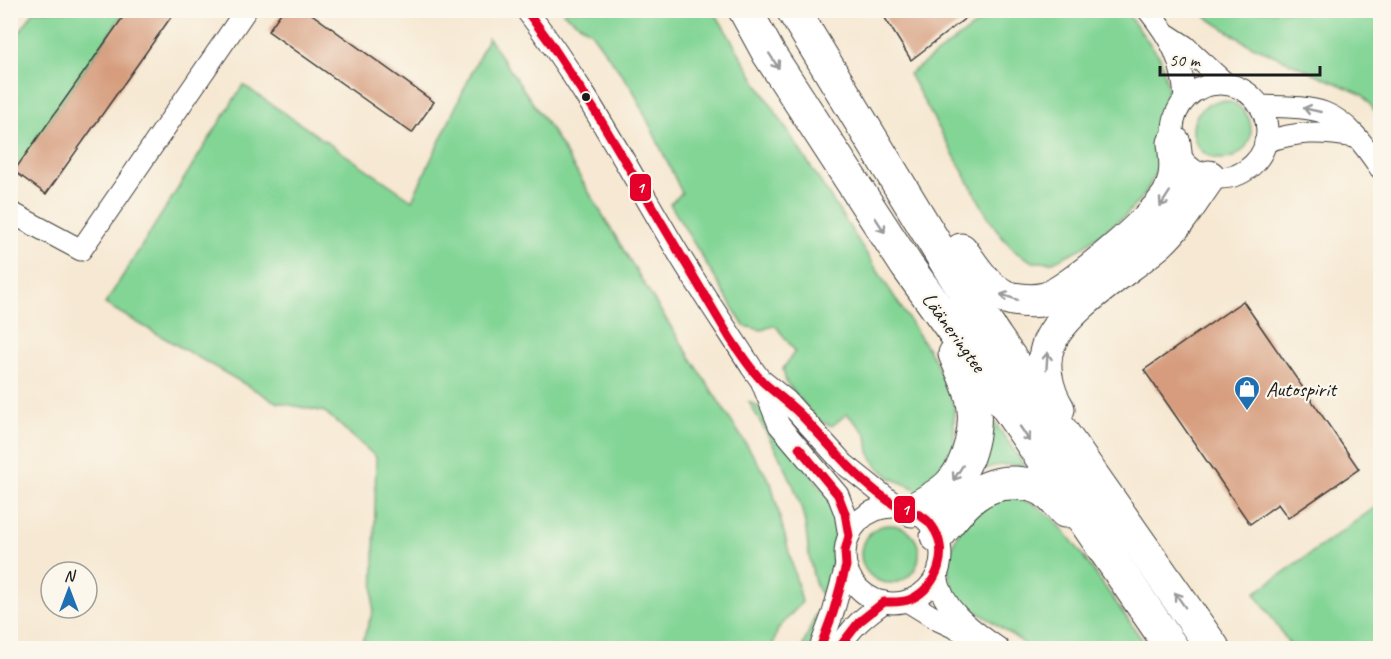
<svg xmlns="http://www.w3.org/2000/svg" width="1391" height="659" viewBox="0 0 1391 659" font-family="Caveat,sans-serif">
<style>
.green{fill:#83d596;stroke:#507859;stroke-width:1.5}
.building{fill:#d69c7d}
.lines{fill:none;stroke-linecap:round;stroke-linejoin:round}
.street-casing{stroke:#3d3b37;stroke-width:23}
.highway-casing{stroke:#3d3b37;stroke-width:35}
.street{stroke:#fff;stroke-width:21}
.highway{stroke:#fff;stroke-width:33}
.bus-1-casing{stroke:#fbf7ec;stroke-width:14}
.bus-1{stroke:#e4002b;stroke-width:9}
.oneway{stroke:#999}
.bus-dot{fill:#1c1c1c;stroke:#fbf7ec;stroke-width:2}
.labels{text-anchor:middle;stroke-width:4.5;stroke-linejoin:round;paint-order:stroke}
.street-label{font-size:21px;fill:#1c1c1c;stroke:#fbf7ec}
.poi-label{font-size:21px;fill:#1c1c1c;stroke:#fbf7ec;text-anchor:start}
.line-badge{stroke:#fbf7ec;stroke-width:2}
.badge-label{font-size:16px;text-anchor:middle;font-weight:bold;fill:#fff}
</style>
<rect width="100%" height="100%" fill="#fbf7ec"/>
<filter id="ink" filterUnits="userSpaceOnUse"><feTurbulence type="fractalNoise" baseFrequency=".0167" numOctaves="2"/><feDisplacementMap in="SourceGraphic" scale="12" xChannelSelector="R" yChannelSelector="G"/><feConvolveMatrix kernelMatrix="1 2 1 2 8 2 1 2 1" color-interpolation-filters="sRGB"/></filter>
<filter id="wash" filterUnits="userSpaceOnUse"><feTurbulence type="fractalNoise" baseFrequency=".008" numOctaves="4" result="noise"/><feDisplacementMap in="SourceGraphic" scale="24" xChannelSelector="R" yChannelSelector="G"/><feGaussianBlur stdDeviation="1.35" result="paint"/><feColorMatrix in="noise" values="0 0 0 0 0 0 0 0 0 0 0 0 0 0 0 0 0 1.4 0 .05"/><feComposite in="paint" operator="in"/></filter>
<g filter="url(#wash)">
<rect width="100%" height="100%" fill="#f6e8d2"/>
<g class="green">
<polygon points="565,10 714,11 760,88 935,360 954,406 954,448 938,474 921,491 891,478 876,465 869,452 867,434 847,414 832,426 817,420 786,382 783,369 795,351 775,325 762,330 744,326 670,204 682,193 633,90 591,32 563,13"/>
<polygon points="34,11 125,11 14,173 11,170 11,45"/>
<polygon points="995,11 1125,11 1160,57 1168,87 1161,137 1161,161 1145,194 1125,216 1080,249 1053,262 1033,262 1017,253 1002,237 988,217 909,74"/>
<polygon points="1197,11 1380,11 1380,118 1363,95 1246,43"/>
<polygon points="488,38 552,131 655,302 771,483 802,602 778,629 772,648 360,648 373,611 376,457 325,412 276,402 105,304 243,85 412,200"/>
<circle cx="1222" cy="130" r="29"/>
<path d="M749,402L757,406L832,501C838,520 835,528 833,547C832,565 834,582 828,599C826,597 823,596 821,594C811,584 807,537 805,523C796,479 770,440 749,402Z"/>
<path d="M985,409L1025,466C1001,463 993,464 972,476Z"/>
<polygon points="994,497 1014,497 1034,504 1055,520 1076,546 1148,648 1031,648 959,599 951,585 948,566 952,546 963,524"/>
<polygon points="1380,504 1380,648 1292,648 1255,593"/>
<circle cx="890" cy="554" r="29"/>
<polygon points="822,613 809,648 802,648 816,614"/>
</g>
<g id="blocks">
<g class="building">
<polygon points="128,10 176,10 46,194 14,171"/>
<polygon points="283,10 306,10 434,102 412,133 268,31"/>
<polygon points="880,10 976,10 911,60"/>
<polygon points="1243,301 1359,469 1288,518 1278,504 1250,524 1144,370"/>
</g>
</g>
</g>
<g filter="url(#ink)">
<use href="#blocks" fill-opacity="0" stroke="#3d3b37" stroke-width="1.5"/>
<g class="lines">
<defs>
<g id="street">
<path d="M526,10C587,88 632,177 683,261C705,297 729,332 752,368L760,379L787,401L844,464L898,507"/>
<path d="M1148,10C1172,40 1182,59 1185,98"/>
<polyline points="1168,35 1185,46 1226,84"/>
<circle cx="1220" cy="131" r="47"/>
<path d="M1261,106C1282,107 1305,106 1325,113C1349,122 1367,149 1380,168"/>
<path d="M1265,142C1298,131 1321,131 1355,137"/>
<polyline points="10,212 81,250 246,10"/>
<polyline points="762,383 779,425 838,495 845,513 849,536"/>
<circle cx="893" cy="555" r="48"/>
<path d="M937,575C941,609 972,630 998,648"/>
<polyline points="907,601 938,620 968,634"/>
<polyline points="820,648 833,613 846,566"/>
<path d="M839,648C852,626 864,617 884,602"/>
</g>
<g id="highway">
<polyline points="745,10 769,54 907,266 988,379 1172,648"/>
<polyline points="793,10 951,270 996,338 1213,648"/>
<path d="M961,250C975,269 989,294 1013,299C1024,301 1034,302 1045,299C1069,292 1159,216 1170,192C1178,176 1176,160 1174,143"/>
<path d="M1058,409C1047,391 1040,364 1049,343C1065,306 1128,269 1159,242C1179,224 1193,199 1209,177"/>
<path d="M912,510C925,503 939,496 950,485C970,464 979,425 972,397C968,383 961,368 955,354"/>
<path d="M937,536C959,510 977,481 1015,483C1024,484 1033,484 1042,489C1050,493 1058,504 1065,511"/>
</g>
</defs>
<use href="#street" class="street-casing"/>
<use href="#highway" class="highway-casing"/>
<use href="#street" class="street"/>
<use href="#highway" class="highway"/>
<defs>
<g id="bus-1">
<path d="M526,10L551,44L597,114L730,338C740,353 750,369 763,382C775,393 789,403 801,415C826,441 849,470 878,493C884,497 890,503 897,506C910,512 923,513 932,526C950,550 938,587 911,599C902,603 893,602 884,602L859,622L839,648"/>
<polyline points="799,448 838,495 845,513 849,536 845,551 846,566 833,613 820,648"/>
</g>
</defs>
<use href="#bus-1" class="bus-1-casing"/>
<use href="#bus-1" class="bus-1"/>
</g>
<defs><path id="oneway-shaft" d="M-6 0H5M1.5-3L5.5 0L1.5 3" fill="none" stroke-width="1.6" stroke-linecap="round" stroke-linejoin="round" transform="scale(1.5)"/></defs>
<g class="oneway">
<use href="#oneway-shaft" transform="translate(774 61) rotate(57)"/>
<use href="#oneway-shaft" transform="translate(1312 110) rotate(-167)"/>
<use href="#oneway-shaft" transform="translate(1165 199) rotate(123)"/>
<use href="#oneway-shaft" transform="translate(880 225) rotate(57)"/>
<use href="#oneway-shaft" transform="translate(1009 297) rotate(-162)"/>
<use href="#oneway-shaft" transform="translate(1047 361) rotate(-86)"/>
<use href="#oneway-shaft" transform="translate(1025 434) rotate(56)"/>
<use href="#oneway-shaft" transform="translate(958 473) rotate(123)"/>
<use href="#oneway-shaft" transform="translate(1180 600) rotate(-125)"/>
</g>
</g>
<defs>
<symbol id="shop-pin" viewBox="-11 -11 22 30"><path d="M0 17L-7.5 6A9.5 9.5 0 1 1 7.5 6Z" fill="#1f6fb2" stroke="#fbf7ec"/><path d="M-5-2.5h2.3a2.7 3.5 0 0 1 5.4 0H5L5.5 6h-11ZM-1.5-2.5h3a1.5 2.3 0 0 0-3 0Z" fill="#fff"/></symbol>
</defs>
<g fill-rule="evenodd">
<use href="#shop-pin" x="1232" y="374" width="30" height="40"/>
</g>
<circle class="bus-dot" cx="586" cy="97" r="5"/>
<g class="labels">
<g class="street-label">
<text transform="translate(954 332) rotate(54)" y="7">Lääneringtee</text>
</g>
<g class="poi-label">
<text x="1266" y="396">Autospirit</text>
</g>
</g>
<g class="line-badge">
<rect x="629" y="173" width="23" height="29" rx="6" fill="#e4002b"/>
<rect x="893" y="495" width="23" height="29" rx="6" fill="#e4002b"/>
</g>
<g class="badge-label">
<text x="640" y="193">1</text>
<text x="905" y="515">1</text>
</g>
<rect width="1391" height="659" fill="none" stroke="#fbf7ec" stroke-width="36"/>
<g transform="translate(69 590)"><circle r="28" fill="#fbf7ec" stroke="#a29f99" stroke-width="1.5"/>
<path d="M0-4.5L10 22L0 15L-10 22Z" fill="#1f6fb2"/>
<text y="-9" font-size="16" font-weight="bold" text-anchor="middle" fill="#1c1c1c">N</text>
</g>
<path d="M1160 66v9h160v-9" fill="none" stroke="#1c1c1c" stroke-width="3"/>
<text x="1169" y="66" font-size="18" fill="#1c1c1c" stroke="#fbf7ec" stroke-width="4.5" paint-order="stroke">50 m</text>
</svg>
